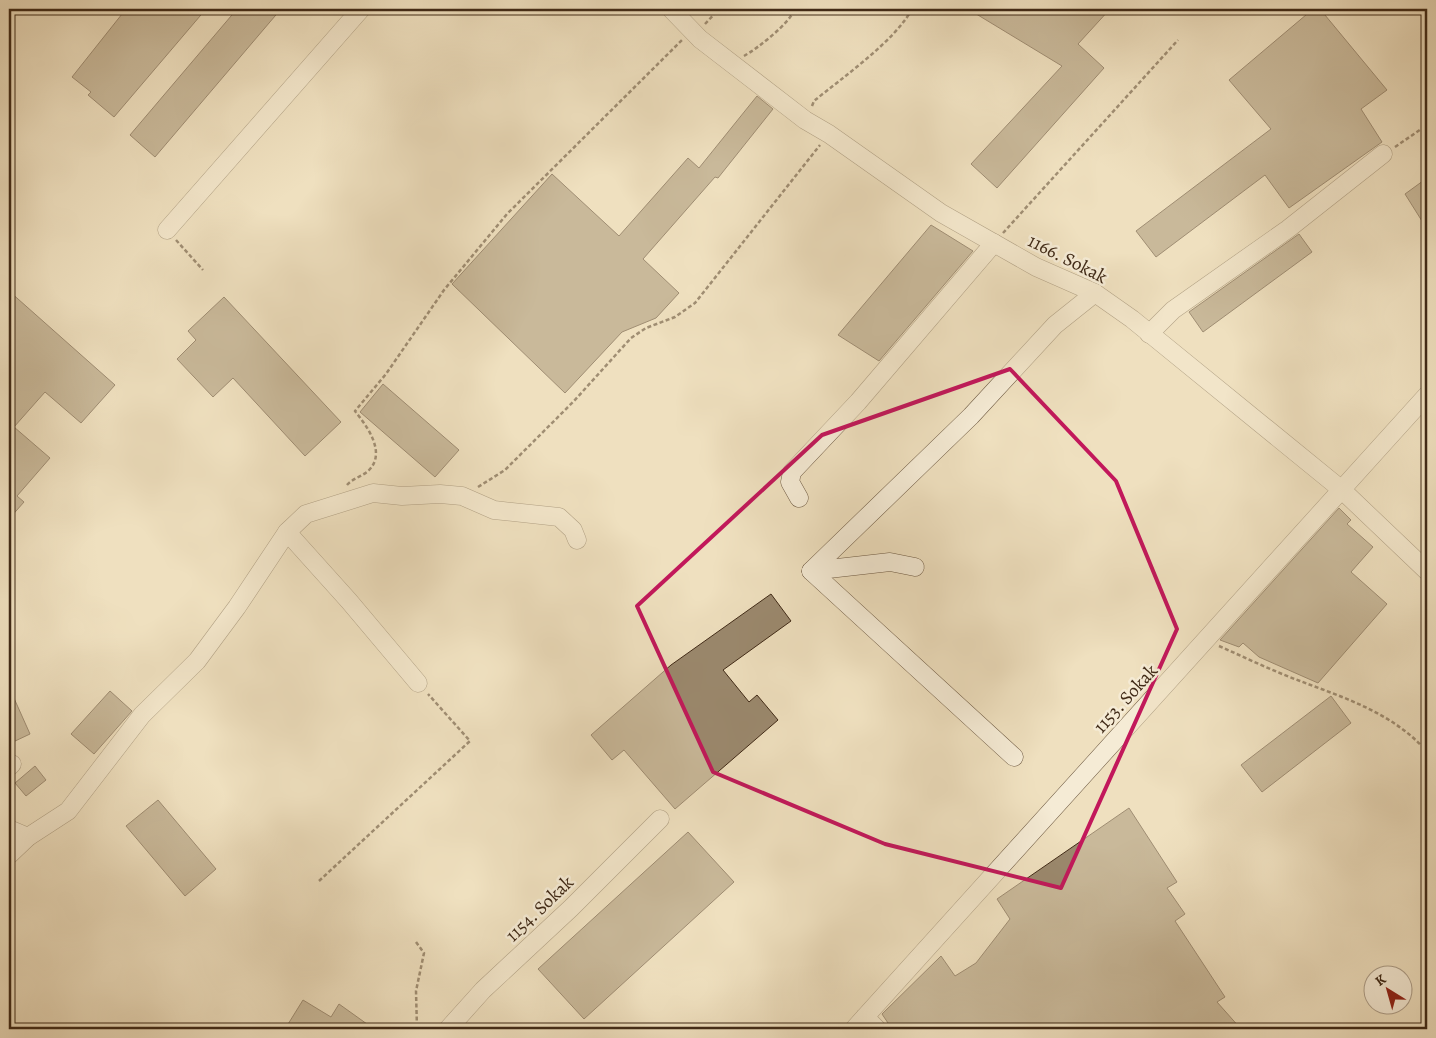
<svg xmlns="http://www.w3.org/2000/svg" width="1436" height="1038" viewBox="0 0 1436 1038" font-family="Alegreya,serif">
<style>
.building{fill:#9b896e;stroke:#402a17}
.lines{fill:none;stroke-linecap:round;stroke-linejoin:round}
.minor-casing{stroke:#6c5841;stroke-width:19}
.path{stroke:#402a17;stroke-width:2.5;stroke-dasharray:4 2.5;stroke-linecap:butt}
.minor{stroke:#f5ebd5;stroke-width:18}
.marked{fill:none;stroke:#c2185b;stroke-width:4;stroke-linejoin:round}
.labels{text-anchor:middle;stroke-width:5;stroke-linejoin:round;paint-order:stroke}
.street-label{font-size:19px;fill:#402a17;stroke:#f5ebd5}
</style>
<rect width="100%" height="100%" fill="#efe0bf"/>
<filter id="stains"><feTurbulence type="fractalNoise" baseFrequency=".004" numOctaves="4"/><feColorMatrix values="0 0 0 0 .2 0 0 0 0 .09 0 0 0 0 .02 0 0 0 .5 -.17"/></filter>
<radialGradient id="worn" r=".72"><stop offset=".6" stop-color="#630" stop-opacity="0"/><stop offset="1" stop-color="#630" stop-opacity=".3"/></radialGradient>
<g class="building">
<polygon points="126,9 206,9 114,117 88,95 91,92 72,77"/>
<polygon points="237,9 281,9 155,157 130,135"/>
<polygon points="968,9 1110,9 1078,44 1104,68 997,188 971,164 1062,66"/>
<polygon points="1313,9 1320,9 1387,90 1361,109 1382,142 1289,208 1265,175 1156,257 1136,231 1271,129 1229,80"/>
<polygon points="757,96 773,109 718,178 715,177 643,259 679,293 656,318 622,332 565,393 452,284 552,174 619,236 688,158 699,168"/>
<polygon points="1427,178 1427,229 1405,194"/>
<polygon points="931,225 973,251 879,361 838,335"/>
<polygon points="1299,234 1312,252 1203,332 1189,312"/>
<polygon points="9,291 115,385 81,423 45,392 14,427 50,458 17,496 24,502 9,519"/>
<polygon points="224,297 341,422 305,456 233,378 213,397 177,359 196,340 188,331"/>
<polygon points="383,384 459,450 435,477 360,412"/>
<polygon points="1339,508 1351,520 1347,524 1373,547 1351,572 1387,604 1318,683 1259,657 1243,643 1239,647 1220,640"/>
<polygon points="771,594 791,621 723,670 749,702 757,695 778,720 675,809 624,750 612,760 591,735 671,665"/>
<polygon points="9,687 30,734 13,742 9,734"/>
<polygon points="110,691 132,711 94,754 71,734"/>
<polygon points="1331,696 1351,723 1262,792 1241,765"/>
<polygon points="35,766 46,780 26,796 15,783"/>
<polygon points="158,800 216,869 185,896 126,826"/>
<polygon points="1129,808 1177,882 1167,888 1185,914 1175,921 1225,997 1217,1002 1241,1029 892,1029 882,1014 941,956 955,976 976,963 1010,919 997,899"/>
<polygon points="688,832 734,882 584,1019 538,969"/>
<polygon points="303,1000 331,1017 339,1004 374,1029 285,1029"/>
</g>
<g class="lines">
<defs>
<g id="minor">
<polyline points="671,9 700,39 805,120 829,134 941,213 1036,267 1095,293 1132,319 1342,490 1427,571"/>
<polyline points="167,230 361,9"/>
<polyline points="1149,334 1173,310 1288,229 1383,154"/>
<polyline points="799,498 790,482 792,472 858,402 994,243"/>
<polyline points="287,532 349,601 418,683"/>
<polyline points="811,571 890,562 915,567"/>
<polyline points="1014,757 811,571 971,416 1055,325 1095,293"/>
<polyline points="9,767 12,764"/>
<polyline points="9,829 28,837"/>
<polyline points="9,855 28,837 68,811 142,715 197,661 237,607 287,532 306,514 373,493 402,496 440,494 462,496 494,510 559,517 573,530 577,540"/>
<polyline points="865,1017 877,1029"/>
<polyline points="448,1029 483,990 571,908 660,819"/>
<polyline points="854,1029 1427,395"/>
</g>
</defs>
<use href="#minor" class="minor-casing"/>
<g class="path">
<polyline points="705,24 719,9"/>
<path d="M744,56C758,48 789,24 795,9"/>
<path d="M812,106L814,101C843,77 895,41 912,9"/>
<polyline points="1395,147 1427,125"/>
<polyline points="1003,233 1178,40"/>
<polyline points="176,240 203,270"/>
<path d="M347,485C353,478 364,476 370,469C386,451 366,425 355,411L386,374L444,290L507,214L682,40"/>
<polyline points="478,487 505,470 574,401 631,338 646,328 675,317 695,303 820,145"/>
<path d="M1219,646C1246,658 1273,671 1300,681C1345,698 1395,714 1427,752"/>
<polyline points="319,881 470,741 428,694"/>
<polyline points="416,942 424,953 416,991 417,1029"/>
</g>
<use href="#minor" class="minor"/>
</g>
<path d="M0 0H1436V1038H0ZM1010,369L1116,481L1177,629L1061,888L885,844L713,772L637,606L822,435Z" fill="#efe0bf" fill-opacity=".55" fill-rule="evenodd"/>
<path class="marked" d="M1010,369L1116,481L1177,629L1061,888L885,844L713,772L637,606L822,435Z"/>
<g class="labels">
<g class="street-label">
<text transform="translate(1068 258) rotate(27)" y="7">1166. Sokak</text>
<text transform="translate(1125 698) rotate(-48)" y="7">1153. Sokak</text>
<text transform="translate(539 908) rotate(-44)" y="7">1154. Sokak</text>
</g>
</g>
<rect width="1436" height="1038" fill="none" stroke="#efe0bf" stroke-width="30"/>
<rect x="10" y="10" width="1416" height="1018" fill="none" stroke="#402a17" stroke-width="2.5"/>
<rect x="15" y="15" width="1406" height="1008" fill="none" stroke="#402a17"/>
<g transform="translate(1388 990) rotate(323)"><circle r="24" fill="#f5ebd5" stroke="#ad9e89"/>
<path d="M0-4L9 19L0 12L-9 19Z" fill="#8f2418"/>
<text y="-8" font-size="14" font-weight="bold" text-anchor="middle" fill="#402a17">K</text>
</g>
<rect width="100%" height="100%" filter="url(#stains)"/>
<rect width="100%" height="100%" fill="url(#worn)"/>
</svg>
